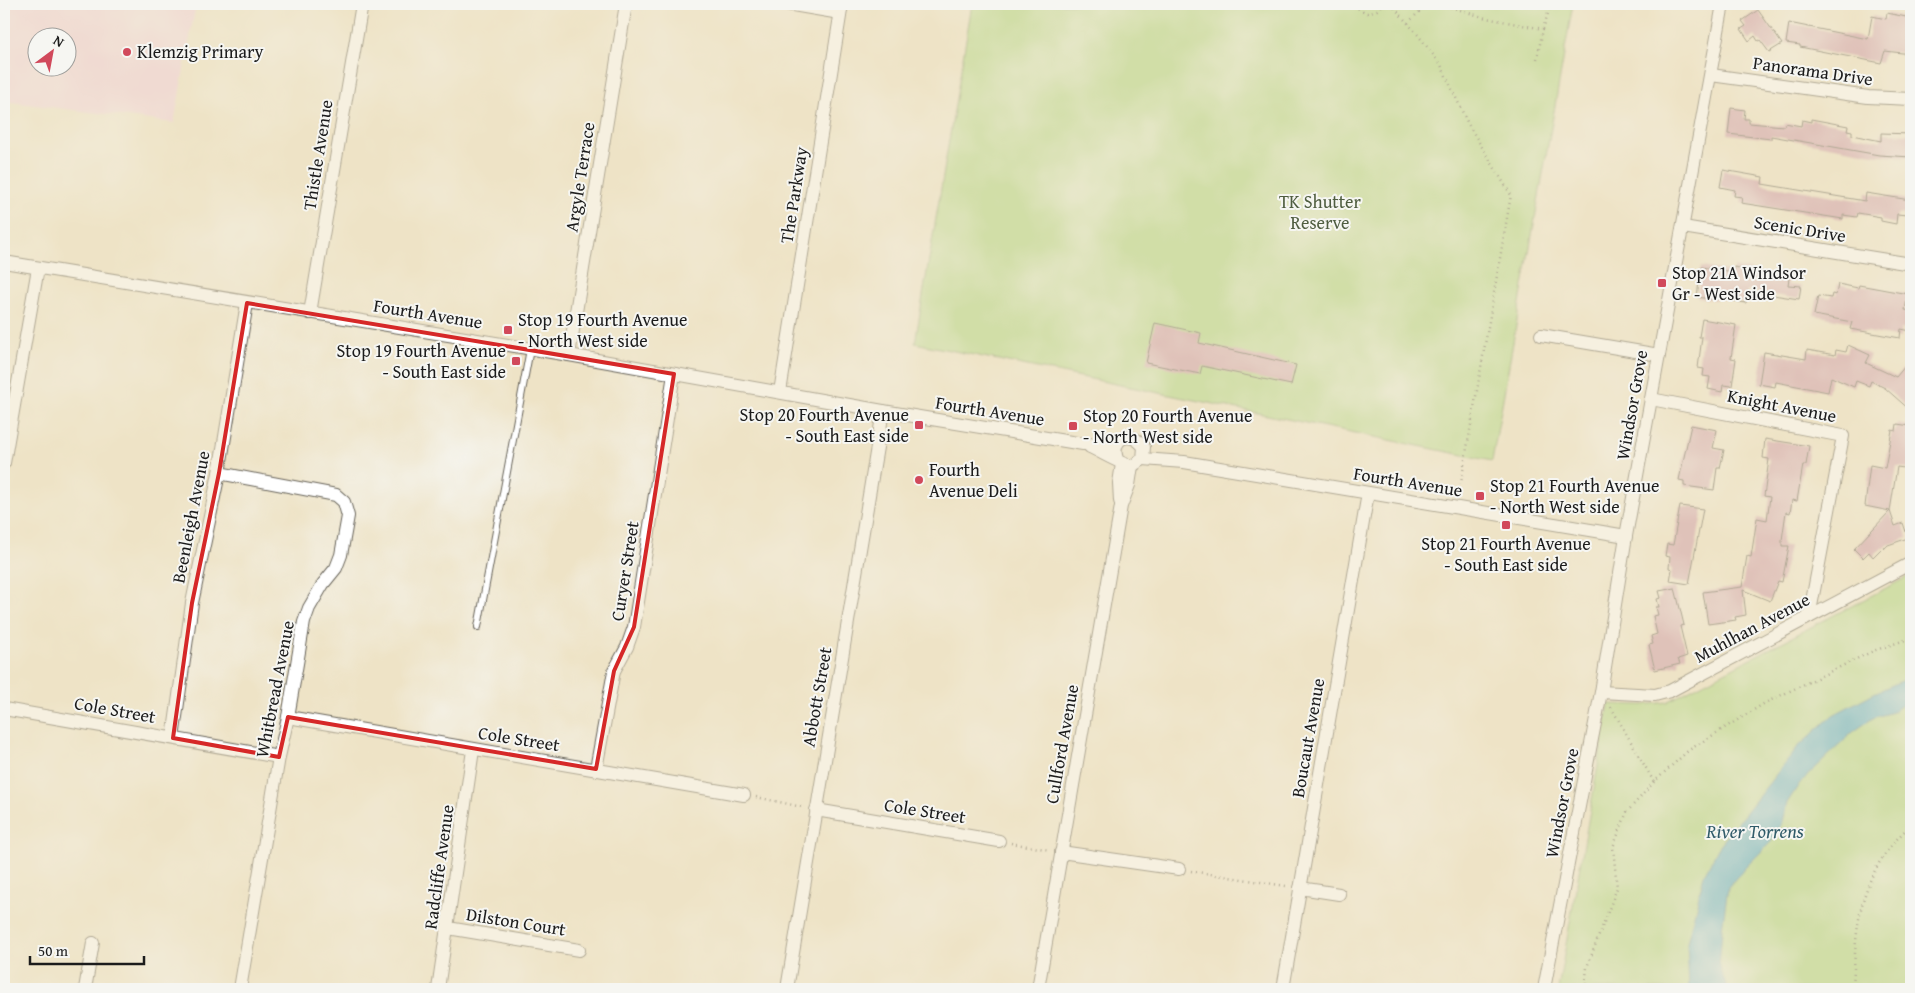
<svg xmlns="http://www.w3.org/2000/svg" width="1915" height="993" viewBox="0 0 1915 993" font-family="'Gentium Book Plus',serif">
<style>
.built{fill:#f2cfe0;fill-rule:evenodd}
.green{fill:#add782;stroke:#647a4f}
.water{fill:#48a9c8;stroke:#326272}
.building{fill:#cd99a9}
.lines{fill:none;stroke-linecap:round;stroke-linejoin:round}
.lane-casing{stroke:#666258;stroke-width:8}
.street-casing{stroke:#666258;stroke-width:14}
.path{stroke:#666258;stroke-width:2.5;stroke-dasharray:1 4;stroke-linecap:butt}
.lane{stroke:#fff;stroke-width:6}
.street{stroke:#fff;stroke-width:12}
.marked{fill:none;stroke:#d62828;stroke-width:4;stroke-linejoin:round}
.poi-dot{fill:#d1495b;stroke:#f6f6f2;stroke-width:2}
.labels{text-anchor:middle;stroke-width:4;stroke-linejoin:round;paint-order:stroke}
.poi-label{font-size:18px;fill:#1c1c1c;stroke:#f6f6f2;text-anchor:start}
.street-label{font-size:18px;fill:#1c1c1c;stroke:#f6f6f2}
.park-label{font-size:18px;fill:#4f5d40;stroke:#f6f6f2}
.water-label{font-size:19px;font-style:italic;fill:#305b69;stroke:#f6f6f2}
</style>
<rect width="100%" height="100%" fill="#f6f6f2"/>
<filter id="ink" filterUnits="userSpaceOnUse"><feTurbulence type="fractalNoise" baseFrequency=".02" numOctaves="2"/><feDisplacementMap in="SourceGraphic" scale="10" xChannelSelector="R" yChannelSelector="G"/><feConvolveMatrix kernelMatrix="1 2 1 2 8 2 1 2 1" color-interpolation-filters="sRGB"/></filter>
<filter id="wash" filterUnits="userSpaceOnUse"><feTurbulence type="fractalNoise" baseFrequency=".0096" numOctaves="4" result="noise"/><feDisplacementMap in="SourceGraphic" scale="20" xChannelSelector="R" yChannelSelector="G"/><feGaussianBlur stdDeviation="1.12" result="paint"/><feColorMatrix in="noise" values="0 0 0 0 0 0 0 0 0 0 0 0 0 0 0 0 0 1.4 0 .05"/><feComposite in="paint" operator="in"/></filter>
<g filter="url(#wash)">
<rect width="100%" height="100%" fill="#eee3c6"/>
<path class="built" d="M4,4H196L174,123L4,101ZM38,38H68V68H38Z"/>
<g class="green">
<polygon points="972,4 1573,4 1492,461 915,343"/>
<polygon points="1911,575 1911,989 1558,989 1609,704 1642,705 1667,702"/>
</g>
<polygon class="water" points="1911,677 1911,699 1892,712 1873,718 1853,732 1800,783 1787,803 1781,825 1770,843 1744,869 1728,887 1722,929 1719,967 1728,989 1689,989 1687,943 1704,875 1720,845 1797,748 1833,715 1874,693"/>
<g id="blocks">
<g class="building">
<polygon points="1758,10 1782,44 1769,52 1760,40 1758,41 1755,36 1749,41 1741,29 1746,26 1742,21"/>
<polygon points="1887,13 1911,18 1911,54 1885,51 1881,63 1800,47 1800,45 1786,43 1789,23 1868,39 1872,16 1886,19"/>
<polygon points="1731,108 1745,110 1744,119 1749,119 1749,123 1784,126 1785,123 1801,126 1802,120 1811,122 1811,119 1848,126 1847,130 1852,131 1852,135 1881,141 1881,133 1911,134 1911,157 1879,155 1771,136 1771,139 1728,134"/>
<polygon points="1723,170 1763,177 1762,184 1865,201 1866,193 1910,200 1907,215 1897,214 1896,224 1881,221 1881,217 1858,213 1857,217 1843,215 1843,219 1741,203 1742,197 1734,196 1735,190 1720,187"/>
<polygon points="1701,267 1734,272 1734,267 1789,278 1788,285 1801,286 1799,299 1747,291 1746,303 1716,298 1716,300 1697,297"/>
<polygon points="1838,284 1858,288 1859,285 1908,294 1905,310 1911,311 1911,331 1901,329 1900,338 1850,329 1852,322 1814,315 1818,296 1831,298 1832,294 1836,295"/>
<polygon points="1702,319 1736,325 1731,358 1736,359 1732,386 1723,385 1722,392 1708,389 1710,377 1703,376 1704,369 1698,368 1702,337 1699,337"/>
<polygon points="1155,323 1201,333 1199,343 1296,365 1291,385 1202,366 1200,374 1146,363"/>
<polygon points="1848,345 1870,355 1866,363 1896,377 1911,359 1911,411 1885,388 1871,381 1869,386 1856,381 1854,387 1831,377 1828,392 1776,382 1775,387 1759,384 1764,352 1806,359 1807,350 1835,355 1836,350 1846,352"/>
<polygon points="1897,424 1911,426 1911,469 1897,467 1890,511 1865,506 1870,465 1885,468 1892,430 1896,431"/>
<polygon points="1691,425 1717,430 1713,448 1724,450 1720,468 1717,468 1714,490 1684,486 1684,481 1679,480"/>
<polygon points="1765,439 1809,446 1806,465 1803,465 1797,501 1792,500 1790,513 1786,512 1782,540 1782,546 1789,546 1782,582 1778,581 1770,601 1743,590 1746,615 1735,617 1736,620 1708,624 1703,592 1742,587 1747,556 1751,557 1757,518 1767,520 1770,497 1764,496 1769,459 1763,458"/>
<polygon points="1680,506 1703,509 1689,584 1670,581 1672,569 1669,568 1670,557 1665,556 1667,544 1673,545"/>
<polygon points="1890,511 1895,526 1903,523 1908,538 1888,545 1884,549 1883,547 1873,557 1869,552 1863,558 1854,549"/>
<polygon points="1675,588 1684,625 1680,626 1687,656 1678,659 1680,664 1655,670 1649,645 1653,644 1651,636 1657,634 1653,616 1658,615 1656,607 1659,607 1657,599 1661,598 1659,591"/>
</g>
</g>
</g>
<g filter="url(#ink)">
<use href="#blocks" fill-opacity="0" stroke="#666258" stroke-width="1"/>
<g class="lines">
<defs>
<polyline id="lane" points="478,627 530,349"/>
<g id="street">
<polyline points="787,4 840,13"/>
<polyline points="1711,75 1868,97 1911,99"/>
<polyline points="1683,227 1911,264"/>
<polyline points="4,262 569,355 883,411 1083,444 1116,445"/>
<polyline points="310,313 362,4"/>
<polyline points="1541,335 1659,355"/>
<polyline points="569,355 626,4"/>
<polyline points="780,392 842,4"/>
<polyline points="1651,399 1843,436 1809,617"/>
<path d="M1090,447C1103,453 1120,464 1132,466L1143,459L1144,447C1130,428 1110,439 1117,459"/>
<polyline points="1143,459 1184,462 1626,536"/>
<polyline points="4,463 38,268"/>
<polyline points="219,473 336,495 344,502 348,516 341,555 336,568 323,584 309,608 304,622 288,717 279,757 240,989"/>
<polyline points="1120,501 1119,483 1122,464"/>
<polyline points="1601,692 1655,695 1670,691 1911,563"/>
<polyline points="4,709 279,757"/>
<polyline points="288,717 744,795"/>
<polyline points="173,738 192,603 219,473 247,303"/>
<polyline points="596,769 614,671 627,647 634,627 674,374"/>
<polyline points="816,810 999,841"/>
<polyline points="1061,852 1179,869"/>
<polyline points="1300,888 1339,894"/>
<polyline points="448,928 579,950"/>
<polyline points="85,989 93,943"/>
<polyline points="438,989 473,750"/>
<polyline points="787,989 883,411"/>
<polyline points="1038,989 1121,506 1129,485 1132,466"/>
<polyline points="1283,989 1368,493"/>
<polyline points="1544,989 1601,692 1626,536 1723,4"/>
</g>
</defs>
<use href="#lane" class="lane-casing"/>
<use href="#street" class="street-casing"/>
<g class="path">
<polyline points="1349,4 1367,13 1377,10 1383,4"/>
<polyline points="1391,4 1418,35 1441,65 1468,124 1511,195 1459,494"/>
<polyline points="1441,4 1486,18 1543,29 1551,4"/>
<polyline points="1408,23 1423,8 1434,4"/>
<polyline points="1537,59 1543,29"/>
<polyline points="1611,707 1654,782"/>
<polyline points="756,797 802,807"/>
<polyline points="1011,843 1050,850"/>
<polyline points="1191,871 1286,886"/>
<polyline points="1854,984 1860,989"/>
<polyline points="1585,989 1587,967 1617,888 1613,847 1627,812 1654,782 1689,750 1765,703 1873,651 1911,638"/>
<path d="M1853,989C1856,923 1858,873 1911,825"/>
</g>
<use href="#lane" class="lane"/>
<use href="#street" class="street"/>
</g>
</g>
<path d="M0 0H1915V993H0ZM247,303L674,374L634,627L614,671L596,769L288,717L279,757L173,738L192,603L219,473Z" fill="#eee3c6" fill-opacity=".55" fill-rule="evenodd"/>
<path class="marked" d="M247,303L674,374L634,627L614,671L596,769L288,717L279,757L173,738L192,603L219,473Z"/>
<g class="poi-dot">
<circle cx="127" cy="52" r="5"/>
<rect x="1657" y="278" width="10" height="10" rx="2.5"/>
<rect x="503" y="325" width="10" height="10" rx="2.5"/>
<rect x="511" y="356" width="10" height="10" rx="2.5"/>
<rect x="914" y="420" width="10" height="10" rx="2.5"/>
<rect x="1068" y="421" width="10" height="10" rx="2.5"/>
<circle cx="919" cy="480" r="5"/>
<rect x="1475" y="491" width="10" height="10" rx="2.5"/>
<rect x="1501" y="520" width="10" height="10" rx="2.5"/>
</g>
<g class="labels">
<g class="poi-label">
<text x="137" y="58">Klemzig Primary</text>
<text x="1672" y="279">Stop 21A Windsor<tspan x="1672" dy="21">Gr - West side</tspan></text>
<text x="518" y="326">Stop 19 Fourth Avenue<tspan x="518" dy="21">- North West side</tspan></text>
<text x="506" y="357" text-anchor="end">Stop 19 Fourth Avenue<tspan x="506" dy="21">- South East side</tspan></text>
<text x="909" y="421" text-anchor="end">Stop 20 Fourth Avenue<tspan x="909" dy="21">- South East side</tspan></text>
<text x="1083" y="422">Stop 20 Fourth Avenue<tspan x="1083" dy="21">- North West side</tspan></text>
<text x="929" y="476">Fourth<tspan x="929" dy="21">Avenue Deli</tspan></text>
<text x="1490" y="492">Stop 21 Fourth Avenue<tspan x="1490" dy="21">- North West side</tspan></text>
<text x="1506" y="550" text-anchor="middle">Stop 21 Fourth Avenue<tspan x="1506" dy="21">- South East side</tspan></text>
</g>
<g class="street-label">
<text transform="translate(1813 71) rotate(8)" y="6">Panorama Drive</text>
<text transform="translate(318 155) rotate(-81)" y="6">Thistle Avenue</text>
<text transform="translate(580 177) rotate(-81)" y="6">Argyle Terrace</text>
<text transform="translate(794 195) rotate(-81)" y="6">The Parkway</text>
<text transform="translate(1800 229) rotate(9)" y="6">Scenic Drive</text>
<text transform="translate(428 314) rotate(9)" y="6">Fourth Avenue</text>
<text transform="translate(1632 405) rotate(-80)" y="6">Windsor Grove</text>
<text transform="translate(1782 406) rotate(11)" y="6">Knight Avenue</text>
<text transform="translate(990 411) rotate(9)" y="6">Fourth Avenue</text>
<text transform="translate(1408 482) rotate(9)" y="6">Fourth Avenue</text>
<text transform="translate(191 517) rotate(-79)" y="6">Beenleigh Avenue</text>
<text transform="translate(625 571) rotate(-81)" y="6">Curyer Street</text>
<text transform="translate(1752 628) rotate(-28)" y="6">Muhlhan Avenue</text>
<text transform="translate(275 689) rotate(-79)" y="6">Whitbread Avenue</text>
<text transform="translate(817 697) rotate(-80)" y="6">Abbott Street</text>
<text transform="translate(115 710) rotate(10)" y="6">Cole Street</text>
<text transform="translate(1308 738) rotate(-80)" y="6">Boucaut Avenue</text>
<text transform="translate(519 739) rotate(9)" y="6">Cole Street</text>
<text transform="translate(1062 744) rotate(-80)" y="6">Cullford Avenue</text>
<text transform="translate(1562 803) rotate(-79)" y="6">Windsor Grove</text>
<text transform="translate(925 811) rotate(9)" y="6">Cole Street</text>
<text transform="translate(439 867) rotate(-82)" y="6">Radcliffe Avenue</text>
<text transform="translate(516 922) rotate(9)" y="6">Dilston Court</text>
</g>
<g class="park-label">
<text x="1320" y="208">TK Shutter<tspan x="1320" dy="21">Reserve</tspan></text>
</g>
<g class="water-label">
<text x="1755" y="838">River Torrens</text>
</g>
</g>
<rect width="1915" height="993" fill="none" stroke="#f6f6f2" stroke-width="20"/>
<g transform="translate(52 52) rotate(32)"><circle r="24" fill="#f6f6f2" stroke="#9f9f9c"/>
<path d="M0-4L9 19L0 12L-9 19Z" fill="#d1495b"/>
<text y="-8" font-size="14" font-weight="bold" text-anchor="middle" fill="#1c1c1c">N</text>
</g>
<path d="M30 956v8h114v-8" fill="none" stroke="#1c1c1c" stroke-width="2.5"/>
<text x="38" y="956" font-size="15" fill="#1c1c1c" stroke="#f6f6f2" stroke-width="4" paint-order="stroke">50 m</text>
</svg>
